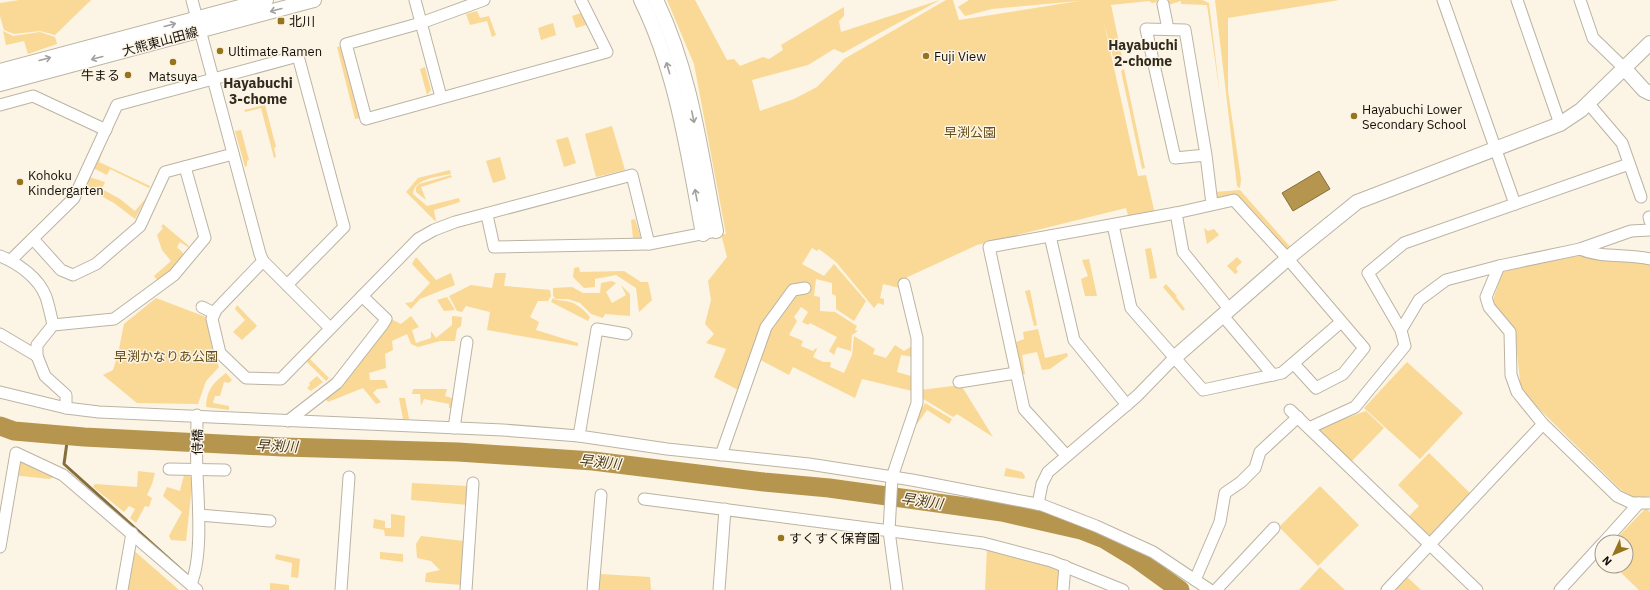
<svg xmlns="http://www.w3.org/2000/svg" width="1650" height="590" viewBox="0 0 1650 590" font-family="'IBM Plex Sans','Noto Sans JP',sans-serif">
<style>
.green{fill:#f9d995}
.water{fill:#b6964f;stroke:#856e3b}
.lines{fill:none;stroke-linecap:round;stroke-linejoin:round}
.stream{stroke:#856e3b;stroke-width:3}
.river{stroke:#b6964f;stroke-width:19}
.minor-casing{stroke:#bbb4a4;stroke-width:13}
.tertiary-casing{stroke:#bbb4a4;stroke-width:16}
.minor{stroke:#fff;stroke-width:11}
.tertiary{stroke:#fff;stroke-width:14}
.oneway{stroke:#a1a09e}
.poi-dot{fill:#96741d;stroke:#fcf4e4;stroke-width:1.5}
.labels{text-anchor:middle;stroke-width:3;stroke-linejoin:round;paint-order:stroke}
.poi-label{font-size:13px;fill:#14110c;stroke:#fcf4e4;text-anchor:start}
.street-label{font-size:13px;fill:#14110c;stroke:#fcf4e4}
.park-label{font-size:13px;fill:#654e18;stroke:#fcf4e4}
.neighbourhood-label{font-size:14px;font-weight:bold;fill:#312b1f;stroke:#fcf4e4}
.water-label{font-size:14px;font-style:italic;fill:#453718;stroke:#fcf4e4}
</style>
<rect width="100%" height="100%" fill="#fcf4e4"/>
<g class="green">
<polygon points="19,0 91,0 55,35 40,31 14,34 4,30 0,16 0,3"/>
<polygon points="667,0 695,0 727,60 734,59 740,66 763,57 769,59 783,50 781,45 844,7 844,16 839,21 841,32 940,0 843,53 834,49 808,65 752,80 760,111 794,99 817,87 844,59 946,0 953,0 959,20 1079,1 992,9 965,16 958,7 969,0 1157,0 1157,2 1152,3 1149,1 1111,5 1124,66 1116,68 1104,23 1138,176 1146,175 1155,214 1129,219 1126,208 977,245 899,281 900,288 883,284 880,298 884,299 884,305 878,303 874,308 836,262 819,249 817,251 812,248 802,264 824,276 834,264 866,301 854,321 836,309 836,296 832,294 832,283 816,279 814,296 820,297 820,311 835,312 857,326 855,330 858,331 852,335 851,351 837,347 834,355 829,351 837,337 810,323 808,325 802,322 808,312 801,307 794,317 797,321 789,335 803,341 801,346 813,351 816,348 817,349 813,357 823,362 831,362 830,367 844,373 852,355 854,336 875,349 873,354 886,358 895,345 904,351 912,346 913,357 901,355 897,372 911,376 912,391 862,379 855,398 793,367 789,375 753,356 738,390 714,377 726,349 706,343 714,334 705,324 711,300 708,281 727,257 721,234 726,234 694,64"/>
<polygon points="1168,0 1202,0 1209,3 1220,95 1207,5 1181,4 1181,1 1168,5"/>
<polygon points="1215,0 1339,0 1228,18 1228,91 1241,179 1240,188 1237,186"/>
<polygon points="477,11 480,18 489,16 496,35 492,37 487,21 470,25 466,14"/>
<polygon points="581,13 586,25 576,28 572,16"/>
<polygon points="553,23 556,35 541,40 538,28"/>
<polygon points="3,31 13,36 40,32 55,37 57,44 28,54 24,41 6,45"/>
<polygon points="343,46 360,118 355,119 337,47"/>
<polygon points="425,67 431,90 427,95 420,69"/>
<polygon points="1124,69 1145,168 1142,169 1121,71"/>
<polygon points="265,105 276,147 274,148 276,157 274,158 261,108 245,112 244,110"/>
<polygon points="612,126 625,170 596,177 585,134"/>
<polygon points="241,130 249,160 247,161 247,166 245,167 235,131"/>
<polygon points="107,137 99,162 150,186 149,188 110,169 107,175 93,168"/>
<polygon points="568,137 576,163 564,167 556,140"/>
<polygon points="500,157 506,179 493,183 486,161"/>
<path d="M450,170L451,174C438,177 414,178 413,194L427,206L459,198L460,202L434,210L436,221H435L406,192L418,178Z"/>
<polygon points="451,175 452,177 421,187 426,200 416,192 416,187 419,184"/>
<polygon points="89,177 105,182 102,189 120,199 135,211 146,198 135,219 114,203 84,187"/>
<polygon points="1240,190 1292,249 1286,254 1232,198 1216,201 1215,192"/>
<polygon points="635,219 641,238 633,238 631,220"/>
<polygon points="163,224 189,246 188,247 180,242 177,247 184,254 167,274 157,280 154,276 171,261 162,250 157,235 163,228 161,227"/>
<polygon points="1204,228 1208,231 1214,229 1219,235 1207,244"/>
<polygon points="1151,248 1157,278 1150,279 1145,249"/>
<polygon points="1578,255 1650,263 1650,496 1637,499 1621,490 1521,391 1515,333 1492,303 1503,270"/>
<polygon points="416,257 436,280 451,273 455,285 420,299 411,309 405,303 412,302 430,283 412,264"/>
<polygon points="1237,257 1242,262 1236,268 1238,272 1235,274 1227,266"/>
<polygon points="1089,259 1097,296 1085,296 1081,279 1088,276 1082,260"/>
<polygon points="579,267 580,272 624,271 641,282 648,282 652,300 639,312 636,288 616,275 595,279 595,287 584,288 573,277 574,268"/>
<polygon points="495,273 506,273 504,286 550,290 551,296 548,301 538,301 530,317 539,322 536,330 578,343 578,346 487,330 490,312 466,306 462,312 457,311 449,296 471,285 492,288"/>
<polygon points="612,281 616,283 606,292 612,303 626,295 621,285 630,294 630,316 605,314 603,318 591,314 580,303 568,299 556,299 553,296 553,288 572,287 583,293 600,293 601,283"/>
<polygon points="1166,284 1177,296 1176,297 1185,309 1183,311 1163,287"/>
<polygon points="1030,290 1037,325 1034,326 1025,291"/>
<polygon points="447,297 455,310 444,311 437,300"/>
<polygon points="156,298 206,317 213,352 219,367 206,381 198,404 137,403 103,375 113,370 118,354 124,324"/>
<path d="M553,298C557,301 560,300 565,301C576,302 583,309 590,317L588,321L551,302Z"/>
<polygon points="237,305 257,326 242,340 233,332 245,320 235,309"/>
<polygon points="411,316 419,327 412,330 416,343 431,338 431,331 436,338 452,325 452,316 462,317 461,326 457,329 455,341 440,341 418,347 411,344 407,334 392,341 393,350 385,354 386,368 369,373 370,380 385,380 388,388 377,389 373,393 381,402 376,404 363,388 328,402 324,397 391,319 401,324"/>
<polygon points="1038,329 1045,358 1067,353 1068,356 1050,369 1042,370 1037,352 1022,355 1025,374 1022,374 1016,342 1024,339 1023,332"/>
<polygon points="316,349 317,352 310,359 329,378 326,381 305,360"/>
<polygon points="1407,362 1463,413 1420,459 1364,408"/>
<path d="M226,373L232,380L229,383L224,382L220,396H215L213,403L229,406V410L206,407C207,390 212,384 226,373Z"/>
<polygon points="317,376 323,382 311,391 307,388 310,385 309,383"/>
<polygon points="961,385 993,437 957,414 953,417 920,397 920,390"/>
<polygon points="413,389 447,389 445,396 455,399 454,409 449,408 449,404 424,399 421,406 420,394 412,394"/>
<polygon points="399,398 405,398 409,419 403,419"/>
<polygon points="925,403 952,419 949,424 927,410 917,424 915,422 920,408 923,407"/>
<polygon points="1366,411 1384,428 1350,463 1315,429"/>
<polygon points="16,453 62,474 49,479 12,475"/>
<polygon points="1429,453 1472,495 1429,538 1408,517 1419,506 1398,485"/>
<polygon points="1006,468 1022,472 1025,476 1024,479 1004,476"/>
<polygon points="138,471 155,473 152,484 147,495 152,498 149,507 145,506 136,523 130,518 135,509 129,506 124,512 93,487 95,484 137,487"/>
<polygon points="184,475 193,477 186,541 171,540 169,536 182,512 163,496 167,487 180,491"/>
<polygon points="412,483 468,486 468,505 411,500"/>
<polygon points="1320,486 1359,525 1318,566 1279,527"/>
<polygon points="1646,508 1650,512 1650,590 1639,590 1614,566 1626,566 1626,542 1613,542"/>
<polygon points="391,514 405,516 404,537 385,536 384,530 373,528 374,519 385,521 385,528 391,528"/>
<polygon points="421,536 464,541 462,585 425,582 426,573 440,570 431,561 417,558 416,544"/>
<polygon points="132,549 179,590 125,590"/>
<polygon points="987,549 1061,568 1058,590 985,590"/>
<polygon points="380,552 403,554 403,562 380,559"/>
<polygon points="276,554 300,559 298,578 291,577 292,563 275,559"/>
<polygon points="1320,567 1345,590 1299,590"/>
<polygon points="600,574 650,577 651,590 599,590"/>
<polygon points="1406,576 1421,590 1393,590"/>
<polygon points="270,583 289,585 289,590 270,590"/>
</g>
<polygon class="water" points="1319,171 1330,189 1293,211 1282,193"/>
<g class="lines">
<polyline class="stream" points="68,435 64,464 186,574"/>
<polyline class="river" points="0,426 14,431 84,437 283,447 458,452 593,461 764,482 829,488 1002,512 1081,530 1104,539 1137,559 1180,590"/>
<defs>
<g id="minor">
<polyline points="192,0 260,254 263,261 330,328"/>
<polyline points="415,0 441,97"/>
<polyline points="484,0 421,23 346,44 366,119 607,52 581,0"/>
<polyline points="1443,0 1515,204"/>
<polyline points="1517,0 1560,124"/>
<polyline points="1580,0 1593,38 1624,68"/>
<polyline points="1163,4 1168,29"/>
<polyline points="1588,103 1622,143 1641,197"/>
<polyline points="0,105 33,96 106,130"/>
<polyline points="1206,155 1175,158 1146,29 1185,30 1206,155 1212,204"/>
<polyline points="1176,213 1183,252 1230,310"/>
<polyline points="487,215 494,247 649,244 711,232"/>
<polyline points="1649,217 1650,221"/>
<polyline points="1113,225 1131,308 1203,390 1282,373 1341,322"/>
<polyline points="1050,236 1074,340 1127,405"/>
<polyline points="33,239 61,270 73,275 96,264 140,226 165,172 233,154"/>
<path d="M1580,249C1603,259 1627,253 1650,259"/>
<path d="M0,256C18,263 39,278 46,297C49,306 51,316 53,325"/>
<polyline points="11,260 74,198 117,105 298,56 344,227 287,285"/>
<polyline points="263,261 216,310 212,319 220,353 246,378 281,379 418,239 434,230 455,222 632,175 649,244"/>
<polyline points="1499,266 1486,297 1489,307 1510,332 1511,375 1517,392 1543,424 1617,496 1632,503 1650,503"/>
<polyline points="202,307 214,313"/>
<polyline points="1223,316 1273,375"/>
<polyline points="1401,330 1419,300 1446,280 1499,266 1580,249 1631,231 1650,230"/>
<polyline points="0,334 37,356 37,345 53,325 114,319 174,275 205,238 185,167"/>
<polyline points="37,356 45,376 66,395 66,408"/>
<polyline points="959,382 1016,373"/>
<polyline points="0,392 66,408 99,412 503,430 579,436 667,449 809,464 912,480 1042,505 1096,526 1153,552 1210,590"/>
<polyline points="1290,410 1477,590"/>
<polyline points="288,421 337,383 383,324 386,319 362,296"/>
<polyline points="454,428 467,342"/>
<polyline points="1309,428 1355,407 1405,346 1401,330 1368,273 1404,243 1629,164"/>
<polyline points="579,436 597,329 626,334"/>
<polyline points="721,455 766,327 793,290 805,288"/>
<polyline points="1066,455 1024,409 989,247 1176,213 1234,200 1288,259 1364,348 1343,374 1316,388 1294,364"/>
<polyline points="169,469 225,470"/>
<polyline points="644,499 983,543 1051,561 1123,590"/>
<polyline points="1038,504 1042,484 1048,472 1137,396 1174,358"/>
<polyline points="199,515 270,521"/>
<polyline points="1604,542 1639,503"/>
<polyline points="0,547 16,453 63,475 197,590"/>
<polyline points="1195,580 1220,522 1225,493 1241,482 1255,468 1260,452 1298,417"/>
<path d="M191,584C203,556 198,502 197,471C196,452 197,434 197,415"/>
<polyline points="122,590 132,533"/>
<polyline points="341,590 349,477"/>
<polyline points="466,590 473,483"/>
<polyline points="593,590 601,495"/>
<polyline points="719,590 725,509"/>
<polyline points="897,590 889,531 892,477 917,403 917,338 904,284"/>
<polyline points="1063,590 1065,566"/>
<polyline points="1216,590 1274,528"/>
<polyline points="1387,590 1543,424"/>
<polyline points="1560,590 1602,544"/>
</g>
<g id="tertiary">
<path d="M641,0C677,73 688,154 703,234"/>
<path d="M656,0C691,72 701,154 716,231"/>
<polyline points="1624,68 1644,90 1650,93"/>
<polyline points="0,71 266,0"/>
<polyline points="0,84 314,0"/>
<polyline points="1174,358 1294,253 1357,202 1560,124 1581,110 1650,43"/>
</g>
</defs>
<use href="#minor" class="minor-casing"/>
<use href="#tertiary" class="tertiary-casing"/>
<use href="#minor" class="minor"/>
<use href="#tertiary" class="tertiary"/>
</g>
<defs><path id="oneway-shaft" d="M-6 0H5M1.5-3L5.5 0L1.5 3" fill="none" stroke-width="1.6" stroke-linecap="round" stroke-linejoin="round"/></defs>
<g class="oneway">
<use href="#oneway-shaft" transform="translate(276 10) rotate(165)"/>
<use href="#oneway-shaft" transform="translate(170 25) rotate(-15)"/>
<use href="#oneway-shaft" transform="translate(97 58) rotate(165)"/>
<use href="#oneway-shaft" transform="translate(45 59) rotate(-15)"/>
<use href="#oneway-shaft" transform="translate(668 68) rotate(-106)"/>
<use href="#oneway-shaft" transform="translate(693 117) rotate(78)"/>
<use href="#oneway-shaft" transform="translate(696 195) rotate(-101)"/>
</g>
<g class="poi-dot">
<rect x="277" y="17" width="8" height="8" rx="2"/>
<circle cx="220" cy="51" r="4"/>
<circle cx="926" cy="56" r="4"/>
<circle cx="173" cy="62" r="4"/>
<circle cx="128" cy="75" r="4"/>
<circle cx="1354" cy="116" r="4"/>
<circle cx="20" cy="182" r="4"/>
<circle cx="781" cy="538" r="4"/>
</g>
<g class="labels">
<g class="poi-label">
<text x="289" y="26">北川</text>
<text x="228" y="56">Ultimate Ramen</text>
<text x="934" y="61">Fuji View</text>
<text x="120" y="80" text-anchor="end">牛まる</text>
<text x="173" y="81" text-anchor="middle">Matsuya</text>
<text x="1362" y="114">Hayabuchi Lower<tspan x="1362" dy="15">Secondary School</tspan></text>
<text x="28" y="180">Kohoku<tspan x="28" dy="15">Kindergarten</tspan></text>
<text x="789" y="543">すくすく保育園</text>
</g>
<g class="street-label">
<text transform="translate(160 41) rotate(-15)" y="5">大熊東山田線</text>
<text transform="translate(197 442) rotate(-89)" y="5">侍橋</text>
</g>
<g class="park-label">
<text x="970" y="137">早渕公園</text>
<text x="166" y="361">早渕かなりあ公園</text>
</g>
<g class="neighbourhood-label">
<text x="1143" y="50">Hayabuchi<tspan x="1143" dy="16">2-chome</tspan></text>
<text x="258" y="88">Hayabuchi<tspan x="258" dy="16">3-chome</tspan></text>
</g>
<g class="water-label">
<text transform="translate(277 446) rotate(2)" y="5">早渕川</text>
<text transform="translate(600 462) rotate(6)" y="5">早渕川</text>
<text transform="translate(922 501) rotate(8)" y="5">早渕川</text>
</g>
</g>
<g transform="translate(1614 554) rotate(226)"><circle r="19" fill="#fcf4e4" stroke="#9f998e"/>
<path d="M0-3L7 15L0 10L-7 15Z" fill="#96741d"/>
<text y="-6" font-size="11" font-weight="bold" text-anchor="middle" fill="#14110c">N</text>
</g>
</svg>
